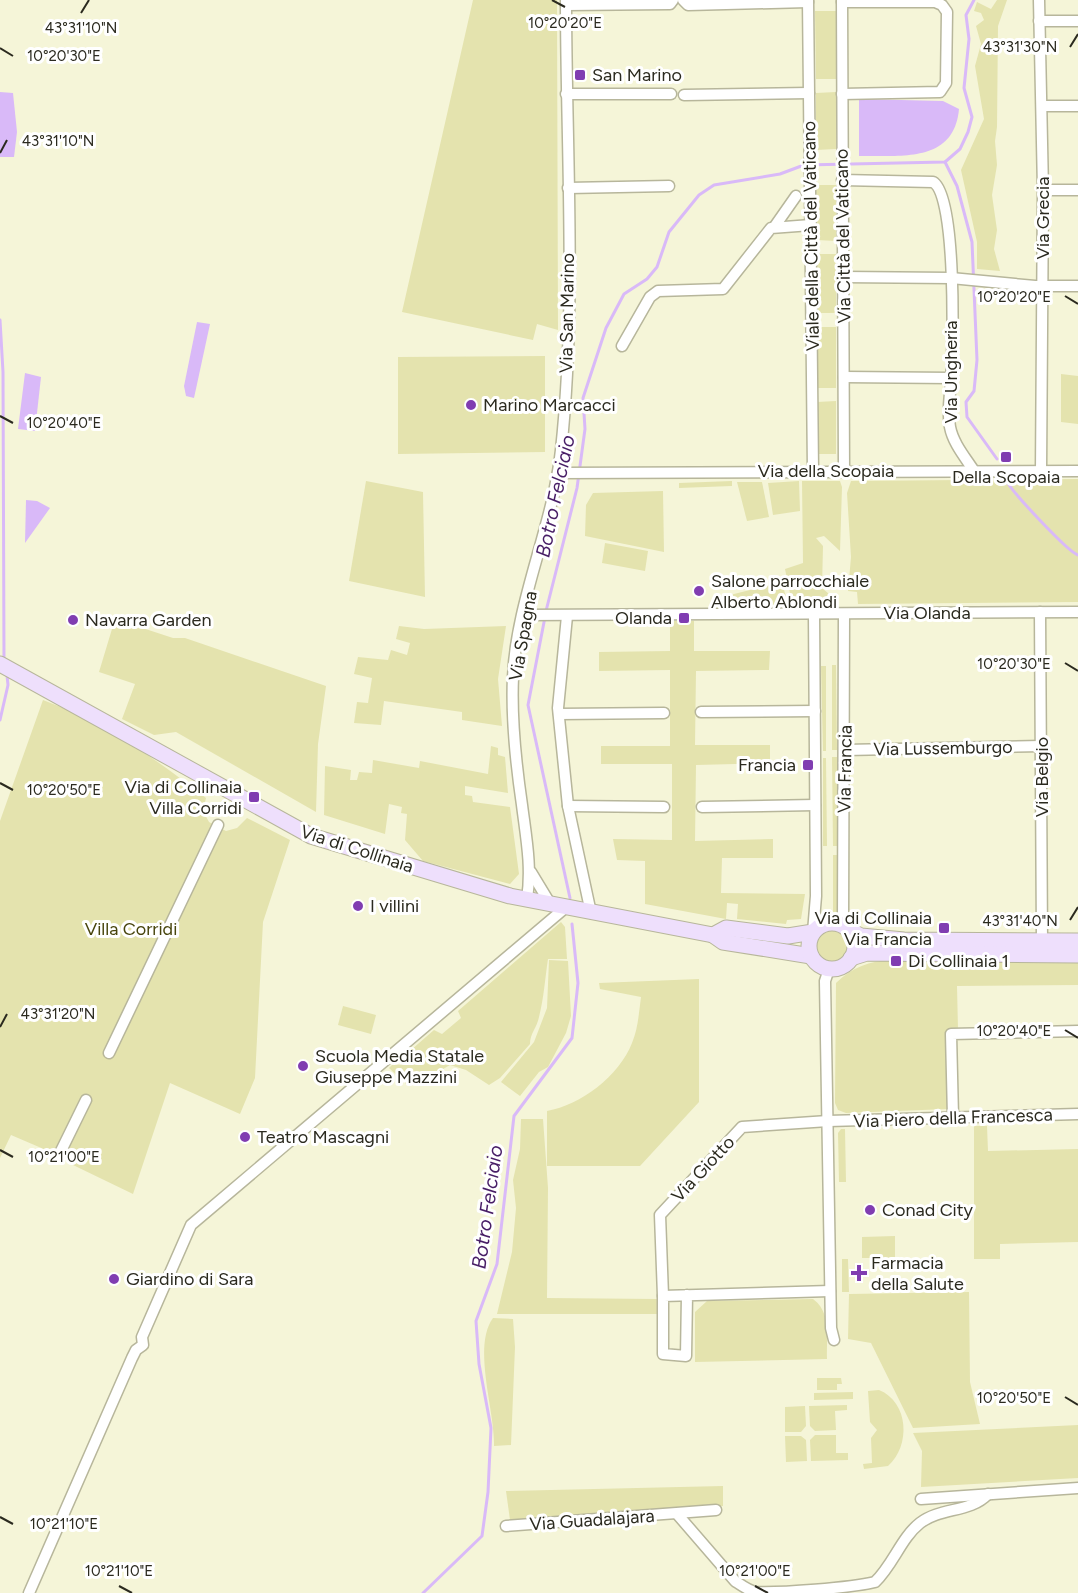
<svg xmlns="http://www.w3.org/2000/svg" width="1078" height="1593" viewBox="0 0 1078 1593" font-family="Figtree,sans-serif">
<style>
.green{fill:#e4e3ae}
.water{fill:#d9b9f8}
.lines{fill:none;stroke-linecap:round;stroke-linejoin:round}
.stream{stroke:#d9b9f8;stroke-width:3}
.street-casing{stroke:#b7b69b;stroke-width:13}
.secondary-casing{stroke:#b7b69b;stroke-width:17}
.street{stroke:#fff;stroke-width:10}
.secondary{stroke:#eedffc;stroke-width:15}
.ticks{fill:none;stroke:#2b2a1f;stroke-width:2}
.poi-dot{fill:#803db1;stroke:#fff;stroke-width:2}
.labels{text-anchor:middle;stroke-width:6;stroke-linejoin:round;paint-order:stroke}
.poi-label{font-size:18px;fill:#2b2a1f;stroke:#fff;text-anchor:start}
.street-label{font-size:18px;fill:#2b2a1f;stroke:#fff}
.park-label{font-size:18px;fill:#48450d;stroke:#fff}
.water-label{font-size:20px;font-style:italic;fill:#481e66;stroke:#fff}
.ticks-label{font-size:15px;text-anchor:middle;fill:#2b2a1f;stroke:#fff;stroke-width:6;stroke-linejoin:round;paint-order:stroke}
</style>
<rect width="100%" height="100%" fill="#f5f5d8"/>
<g class="green">
<polygon points="473,0 557,0 558,330 537,324 533,340 402,312"/>
<polygon points="997,0 1007,0 998,26 997,127 995,141 997,165 992,195 997,230 994,249 1000,271 977,269 977,242 961,170 984,119 975,66 981,44 976,26 984,20 981,13 974,11 977,2 991,9"/>
<polygon points="815,11 836,11 836,79 816,79"/>
<polygon points="836,92 836,149 816,150 816,93"/>
<polygon points="816,185 836,185 836,241 817,240"/>
<rect x="817" y="254" width="19" height="59"/>
<rect x="817" y="327" width="19" height="61"/>
<polygon points="545,356 545,452 398,454 398,357"/>
<polygon points="1061,374 1078,376 1078,424 1061,422"/>
<polygon points="836,401 836,454 818,454 817,402"/>
<polygon points="1078,479 1078,602 858,604 857,592 848,591 851,557 847,493 851,481"/>
<polygon points="366,481 423,492 425,597 349,581"/>
<polygon points="732,481 732,486 679,488 679,483"/>
<polygon points="799,481 800,511 773,515 768,483"/>
<polygon points="802,481 840,481 842,487 840,551 824,536 816,538 823,546 822,588 829,594 832,603 792,603 785,569 803,563"/>
<polygon points="737,482 762,482 769,517 747,521"/>
<polygon points="663,491 664,552 585,536 586,505 593,493"/>
<polygon points="605,543 648,551 645,571 602,563"/>
<polygon points="782,582 788,605 732,605 730,595"/>
<polygon points="115,619 173,638 185,638 326,686 318,744 316,812 176,732 154,735 122,719 135,684 99,672"/>
<polygon points="670,621 694,621 694,651 770,651 769,670 696,671 695,745 770,745 770,763 696,765 695,841 773,839 773,858 722,858 721,893 805,894 801,919 787,920 786,924 737,919 738,904 727,903 726,919 645,904 645,861 617,860 613,839 672,840 672,764 601,764 601,746 670,746 670,670 599,671 599,652 670,651"/>
<polygon points="399,626 424,629 506,626 498,679 502,726 462,720 462,712 384,701 381,725 354,723 357,702 368,703 372,678 354,674 358,657 388,660 391,650 407,655 410,643 396,639"/>
<polygon points="832,665 836,665 837,750 832,750"/>
<polygon points="821,666 826,666 826,751 823,751"/>
<path d="M43,700C104,722 156,759 206,798L203,811L209,822L226,831L237,828L247,818L290,840L263,922L255,1078L240,1114L170,1083L133,1194L73,1165L74,1162L11,1135L0,1158V821Z"/>
<polygon points="491,746 498,748 498,755 505,757 508,793 465,786 465,795 472,796 473,802 510,807 519,874 510,884 423,861 405,840 407,814 401,813 402,807 389,804 385,834 324,815 325,766 351,770 350,780 357,780 359,772 372,773 373,760 419,768 420,761 488,774"/>
<polygon points="832,757 837,757 837,846 833,846"/>
<polygon points="823,758 826,758 827,846 823,846"/>
<rect x="833" y="855" width="4" height="57"/>
<path d="M561,922L565,927L567,959H548C545,978 544,998 539,1017C537,1028 530,1033 530,1044L500,1078L489,1085L466,1070L450,1065L416,1085L406,1084L389,1068L393,1064L401,1065L403,1057L434,1030L442,1034L461,1018L458,1011Z"/>
<circle cx="832" cy="946" r="17"/>
<polygon points="549,960 568,961 571,1016 566,1033 548,1067 539,1072 520,1096 501,1082 534,1042 547,1008"/>
<path d="M891,960L1078,963V985L957,986L958,1029L947,1031L948,1109L846,1113L838,1110L835,1103L836,983C852,967 870,961 891,960Z"/>
<path d="M699,979V1102L640,1166H547V1111C581,1105 619,1076 632,1043C638,1029 639,1012 641,997L600,989L599,983Z"/>
<polygon points="343,1006 376,1015 371,1034 338,1025"/>
<polygon points="521,1119 543,1119 548,1188 547,1298 657,1299 657,1314 497,1314 512,1252 516,1208 513,1180 520,1149"/>
<polygon points="974,1126 987,1126 988,1151 1078,1149 1078,1242 1000,1244 1000,1259 974,1259"/>
<polygon points="841,1129 845,1129 846,1182 839,1182 838,1133"/>
<polygon points="895,1236 895,1258 862,1258 862,1237"/>
<polygon points="842,1259 848,1259 849,1292 842,1292"/>
<polygon points="969,1292 970,1382 980,1424 913,1428 871,1343 848,1339 849,1294"/>
<path d="M813,1299C832,1313 826,1337 827,1359L695,1362V1312L707,1301Z"/>
<path d="M493,1318L513,1319L515,1347L511,1445L494,1446C495,1410 472,1347 493,1318Z"/>
<polygon points="817,1378 841,1378 842,1384 837,1384 837,1390 817,1390"/>
<path d="M879,1390C909,1402 911,1446 888,1466L864,1469L863,1464L872,1463L871,1438L877,1430L870,1422L868,1391Z"/>
<polygon points="853,1392 853,1399 814,1400 814,1393"/>
<polygon points="847,1405 847,1410 835,1411 836,1430 815,1431 810,1426 809,1406"/>
<polygon points="805,1406 806,1426 801,1432 785,1432 785,1407"/>
<polygon points="1078,1425 1078,1478 921,1487 922,1451 913,1433"/>
<polygon points="815,1435 836,1435 836,1453 848,1453 848,1460 811,1461 810,1440"/>
<polygon points="785,1436 801,1436 806,1440 807,1461 786,1462"/>
<polygon points="723,1486 723,1506 510,1520 506,1491"/>
</g>
<g class="water">
<polygon points="0,92 13,93 17,132 14,157 0,157"/>
<path d="M859,99L943,101L959,109C954,164 900,155 859,156Z"/>
<polygon points="197,322 210,324 194,398 186,396 184,386"/>
<polygon points="25,373 41,377 35,431 18,429"/>
<polygon points="26,500 37,501 50,508 25,543"/>
</g>
<g class="lines">
<g class="stream">
<polyline points="945,162 957,186 972,242 977,360 974,391 966,402 967,417 997,459"/>
<polyline points="0,320 3,372 4,659"/>
<path d="M1006,480C1011,491 1068,552 1078,555"/>
<polyline points="546,611 577,488 585,429 583,398 606,328 624,294 647,279 657,267 669,232 699,195 714,185 780,174 804,165 945,162 960,149 968,132 972,117 964,88 969,39 966,15 974,0"/>
<polyline points="545,617 528,705 570,898"/>
<polyline points="0,720 8,685 7,675"/>
<polyline points="423,1593 482,1536 488,1492 491,1428 479,1364 476,1321 497,1264 514,1116 572,1038 578,983 572,924"/>
</g>
<defs>
<g id="street">
<polyline points="683,0 688,5 808,2"/>
<polyline points="808,0 813,471"/>
<polyline points="842,0 844,471"/>
<polyline points="1039,0 1043,190 1041,471"/>
<polyline points="566,5 670,4 673,0"/>
<polyline points="1039,21 1078,21"/>
<polyline points="566,94 671,94"/>
<polyline points="842,94 940,92 946,83 947,12 942,5 935,2 842,2"/>
<polyline points="684,95 809,93"/>
<polyline points="1042,106 1078,106"/>
<path d="M842,180L933,182C957,195 953,350 951,381C950,397 947,411 950,427C953,443 965,457 974,471"/>
<polyline points="568,188 669,186"/>
<polyline points="1043,190 1078,190"/>
<polyline points="775,226 796,196"/>
<polyline points="843,277 951,278 1035,286 1078,286"/>
<polyline points="622,346 650,297 658,291 723,289 771,228 811,225"/>
<polyline points="844,377 951,378"/>
<polyline points="558,473 1078,471"/>
<polyline points="1040,612 1042,942"/>
<polyline points="524,615 1078,612"/>
<polyline points="567,616 558,708 568,806 591,913"/>
<polyline points="701,712 815,711"/>
<polyline points="559,714 664,713"/>
<polyline points="845,750 1041,746"/>
<polyline points="568,806 664,807"/>
<polyline points="702,807 815,805"/>
<polyline points="531,872 551,905"/>
<path d="M527,899C532,867 526,837 522,805C516,764 511,719 513,677C516,602 553,526 561,450C577,302 566,149 566,0"/>
<polyline points="843,925 844,614"/>
<polyline points="813,932 816,896 814,614"/>
<polyline points="829,969 825,981 831,1328 834,1340"/>
<polyline points="109,1053 218,825"/>
<polyline points="953,1117 951,1034 1078,1031"/>
<polyline points="59,1155 86,1100"/>
<polyline points="687,1295 686,1356 663,1354 663,1296 830,1291"/>
<polyline points="663,1296 660,1215 742,1127 828,1121 1078,1114"/>
<polyline points="921,1499 1078,1488"/>
<path d="M678,1515L735,1581C741,1585 749,1591 756,1592C780,1593 850,1588 875,1582C893,1565 901,1538 920,1523C941,1507 970,1513 988,1494"/>
<polyline points="506,1526 716,1510"/>
<polyline points="29,1593 132,1358 136,1350 143,1345 142,1337 191,1225 565,908"/>
</g>
<g id="secondary">
<polyline points="0,664 311,836 510,896 713,935 723,942 811,956"/>
<circle cx="832" cy="946" r="23"/>
<polyline points="851,931 861,936 904,940 1078,941"/>
<polyline points="713,935 726,928 788,936 813,932"/>
<polyline points="851,958 867,953 1078,955"/>
</g>
</defs>
<use href="#street" class="street-casing"/>
<use href="#secondary" class="secondary-casing"/>
<use href="#street" class="street"/>
<use href="#secondary" class="secondary"/>
</g>
<path class="ticks" d="M552,0L565,7M81,13L89,0M1070,47L1078,34M0,48L13,56M0,153L7,140M1065,296L1078,304M0,416L13,423M1065,663L1078,671M0,783L13,790M1070,920L1078,907M0,1027L7,1014M1065,1030L1078,1038M0,1150L13,1157M1065,1397L1078,1405M0,1517L13,1524M119,1586L132,1593M755,1586L768,1593"/>
<g class="poi-dot">
<rect x="574" y="69" width="12" height="12" rx="3"/>
<circle cx="471" cy="405" r="6"/>
<rect x="1000" y="451" width="12" height="12" rx="3"/>
<circle cx="699" cy="591" r="6"/>
<rect x="678" y="612" width="12" height="12" rx="3"/>
<circle cx="73" cy="620" r="6"/>
<rect x="802" y="759" width="12" height="12" rx="3"/>
<rect x="248" y="791" width="12" height="12" rx="3"/>
<circle cx="358" cy="906" r="6"/>
<rect x="938" y="922" width="12" height="12" rx="3"/>
<rect x="890" y="955" width="12" height="12" rx="3"/>
<circle cx="303" cy="1066" r="6"/>
<circle cx="245" cy="1137" r="6"/>
<circle cx="870" cy="1210" r="6"/>
<path d="M856 1264h6v6h6v6h-6v6h-6v-6h-6v-6h6z"/>
<circle cx="114" cy="1279" r="6"/>
</g>
<g class="labels">
<g class="poi-label">
<text x="592" y="81">San Marino</text>
<text x="483" y="411">Marino Marcacci</text>
<text x="1006" y="483" text-anchor="middle">Della Scopaia</text>
<text x="711" y="587">Salone parrocchiale<tspan x="711" dy="21">Alberto Ablondi</tspan></text>
<text x="672" y="624" text-anchor="end">Olanda</text>
<text x="85" y="626">Navarra Garden</text>
<text x="796" y="771" text-anchor="end">Francia</text>
<text x="242" y="793" text-anchor="end">Via di Collinaia<tspan x="242" dy="21">Villa Corridi</tspan></text>
<text x="370" y="912">I villini</text>
<text x="932" y="924" text-anchor="end">Via di Collinaia<tspan x="932" dy="21">Via Francia</tspan></text>
<text x="908" y="967">Di Collinaia 1</text>
<text x="315" y="1062">Scuola Media Statale<tspan x="315" dy="21">Giuseppe Mazzini</tspan></text>
<text x="257" y="1143">Teatro Mascagni</text>
<text x="882" y="1216">Conad City</text>
<text x="871" y="1269">Farmacia<tspan x="871" dy="21">della Salute</tspan></text>
<text x="126" y="1285">Giardino di Sara</text>
</g>
<g class="street-label">
<text transform="translate(1043 218) rotate(-90)" y="6">Via Grecia</text>
<text transform="translate(811 236) rotate(-91)" y="6">Viale della Città del Vaticano</text>
<text transform="translate(843 236) rotate(-91)" y="6">Via Città del Vaticano</text>
<text transform="translate(567 313) rotate(-89)" y="6">Via San Marino</text>
<text transform="translate(951 372) rotate(-90)" y="6">Via Ungheria</text>
<text x="826" y="477">Via della Scopaia</text>
<text x="927" y="619">Via Olanda</text>
<text transform="translate(523 636) rotate(-80)" y="6">Via Spagna</text>
<text transform="translate(943 748) rotate(-1)" y="6">Via Lussemburgo</text>
<text transform="translate(845 769) rotate(-89)" y="6">Via Francia</text>
<text transform="translate(1042 777) rotate(-90)" y="6">Via Belgio</text>
<text transform="translate(357 849) rotate(18)" y="6">Via di Collinaia</text>
<text transform="translate(953 1118) rotate(-2)" y="6">Via Piero della Francesca</text>
<text transform="translate(703 1169) rotate(-47)" y="6">Via Giotto</text>
<text transform="translate(592 1520) rotate(-4)" y="6">Via Guadalajara</text>
</g>
<g class="park-label">
<text x="131" y="935">Villa Corridi</text>
</g>
<g class="water-label">
<text transform="translate(555 496) rotate(-78)" y="7">Botro Felciaio</text>
<text transform="translate(487 1207) rotate(-82)" y="7">Botro Felciaio</text>
</g>
</g>
<g class="ticks-label">
<text x="565" y="28">10°20'20"E</text>
<text x="81" y="33">43°31'10"N</text>
<text x="1020" y="52">43°31'30"N</text>
<text x="64" y="61">10°20'30"E</text>
<text x="58" y="146">43°31'10"N</text>
<text x="1014" y="302">10°20'20"E</text>
<text x="64" y="428">10°20'40"E</text>
<text x="1014" y="669">10°20'30"E</text>
<text x="64" y="795">10°20'50"E</text>
<text x="1020" y="926">43°31'40"N</text>
<text x="58" y="1019">43°31'20"N</text>
<text x="1014" y="1036">10°20'40"E</text>
<text x="64" y="1162">10°21'00"E</text>
<text x="1014" y="1403">10°20'50"E</text>
<text x="64" y="1529">10°21'10"E</text>
<text x="119" y="1576">10°21'10"E</text>
<text x="755" y="1576">10°21'00"E</text>
</g>
</svg>
